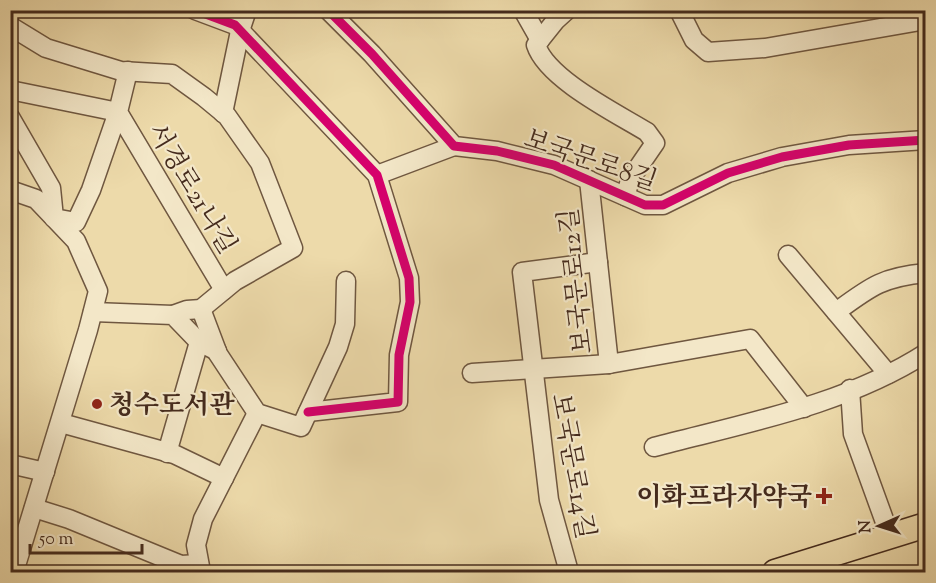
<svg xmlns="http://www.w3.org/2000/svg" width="936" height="583" viewBox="0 0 936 583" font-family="'Sorts Mill Goudy','Noto Serif KR',serif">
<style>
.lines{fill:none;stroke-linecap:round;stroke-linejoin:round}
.minor-casing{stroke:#6f5740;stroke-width:21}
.major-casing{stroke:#452b1d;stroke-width:27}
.minor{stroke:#f3e7c8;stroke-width:18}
.major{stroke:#eddaaa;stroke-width:24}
.cycleway-casing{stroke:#f3e7c8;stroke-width:13}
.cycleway{stroke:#d6006c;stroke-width:9}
.poi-dot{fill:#8f2418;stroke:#f3e7c8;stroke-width:2}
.labels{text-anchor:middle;stroke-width:4.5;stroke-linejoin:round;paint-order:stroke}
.street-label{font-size:26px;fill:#452b1d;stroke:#f3e7c8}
.poi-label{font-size:26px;font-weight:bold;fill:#452b1d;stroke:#f3e7c8;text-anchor:start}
</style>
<rect width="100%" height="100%" fill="#eddaaa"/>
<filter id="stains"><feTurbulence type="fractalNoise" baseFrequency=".00333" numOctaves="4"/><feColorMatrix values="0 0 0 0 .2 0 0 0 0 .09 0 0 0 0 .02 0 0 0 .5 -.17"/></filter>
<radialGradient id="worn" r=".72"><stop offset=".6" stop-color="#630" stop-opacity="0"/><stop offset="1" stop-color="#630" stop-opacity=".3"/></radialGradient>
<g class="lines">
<defs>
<g id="minor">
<polyline points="195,10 235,25 377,175 409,278 410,302 399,355 398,402 308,412"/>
<polyline points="328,10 372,54 454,146 497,151 554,165 645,205 663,205 728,173 782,157 849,145 926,140"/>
<polyline points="523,10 540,40"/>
<path d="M567,10L556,20L536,45C547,79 616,113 647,132L655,143L631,178L625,196"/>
<polyline points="679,10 694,40 708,52 765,48 926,20"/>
<polyline points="10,26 46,48 121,71 172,74 204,97 227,116 260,163 293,248 235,281 201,309 187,310 173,315"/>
<polyline points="128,71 118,112 224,290"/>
<polyline points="10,90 118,112 91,190 76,222 54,218 51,188 10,117"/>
<polyline points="223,113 240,31 247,10"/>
<polyline points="377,175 454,146"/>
<polyline points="589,180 609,364"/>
<polyline points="10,190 36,199 76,241 98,291 88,330 14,572"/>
<polyline points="788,255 888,374"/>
<polyline points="201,309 218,354 257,413 301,427 338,347 345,324 346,281"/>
<polyline points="93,312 173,315 199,342 217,351"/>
<path d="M836,312C870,287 882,277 926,273"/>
<polyline points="472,373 609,364 750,339 804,408"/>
<polyline points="850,389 853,434 890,536"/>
<polyline points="61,423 174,454 224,478"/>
<path d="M654,447C746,423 845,405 926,353"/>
<polyline points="167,453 199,342"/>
<polyline points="10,464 45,472"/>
<polyline points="34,508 69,519 181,565 199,564"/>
<polyline points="201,572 196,545 203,519 257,413"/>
<polyline points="569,572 549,500 522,272 598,262"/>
</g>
<polyline id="major" points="775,572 926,525"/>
</defs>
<use href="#minor" class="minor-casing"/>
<use href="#major" class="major-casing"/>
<use href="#minor" class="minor"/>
<use href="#major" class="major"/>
<defs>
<g id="cycleway">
<polyline points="195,10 235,25 377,175 409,278 410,302 399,355 398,402 308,412"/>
<polyline points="328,10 372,54 454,146 497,151 554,165 645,205 663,205 728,173 782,157 849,145 926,140"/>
</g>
</defs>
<use href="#cycleway" class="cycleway-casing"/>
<use href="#cycleway" class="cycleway"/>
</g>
<g class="poi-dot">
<circle cx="97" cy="404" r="6"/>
<path d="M821 487h6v6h6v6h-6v6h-6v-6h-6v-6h6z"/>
</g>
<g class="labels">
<g class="street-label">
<text transform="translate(591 159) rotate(19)" y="9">보국문로8길</text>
<text transform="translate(193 188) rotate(59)" y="9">서경로21나길</text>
<text transform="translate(575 281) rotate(-96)" y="9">보국문로12길</text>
<text transform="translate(574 466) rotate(80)" y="9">보국문로14길</text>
</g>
<g class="poi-label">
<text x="109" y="413">청수도서관</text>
<text x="812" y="505" text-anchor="end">이화프라자약국</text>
</g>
</g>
<rect width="936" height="583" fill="none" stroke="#eddaaa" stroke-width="36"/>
<rect x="12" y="12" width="912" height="559" fill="none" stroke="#452b1d" stroke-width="3"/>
<rect x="18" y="18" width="900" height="547" fill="none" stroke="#452b1d" stroke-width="1.5"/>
<g transform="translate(879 526) rotate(267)" stroke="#f3e7c8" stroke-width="4.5" paint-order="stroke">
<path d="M0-4.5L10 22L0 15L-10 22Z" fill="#452b1d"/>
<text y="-9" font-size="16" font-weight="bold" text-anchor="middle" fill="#452b1d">N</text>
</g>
<path d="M30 544v9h112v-9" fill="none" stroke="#452b1d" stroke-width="3"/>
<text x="39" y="544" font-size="18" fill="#452b1d" stroke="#f3e7c8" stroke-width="4.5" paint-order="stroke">50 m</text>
<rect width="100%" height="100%" filter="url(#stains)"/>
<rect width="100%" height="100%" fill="url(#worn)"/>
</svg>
